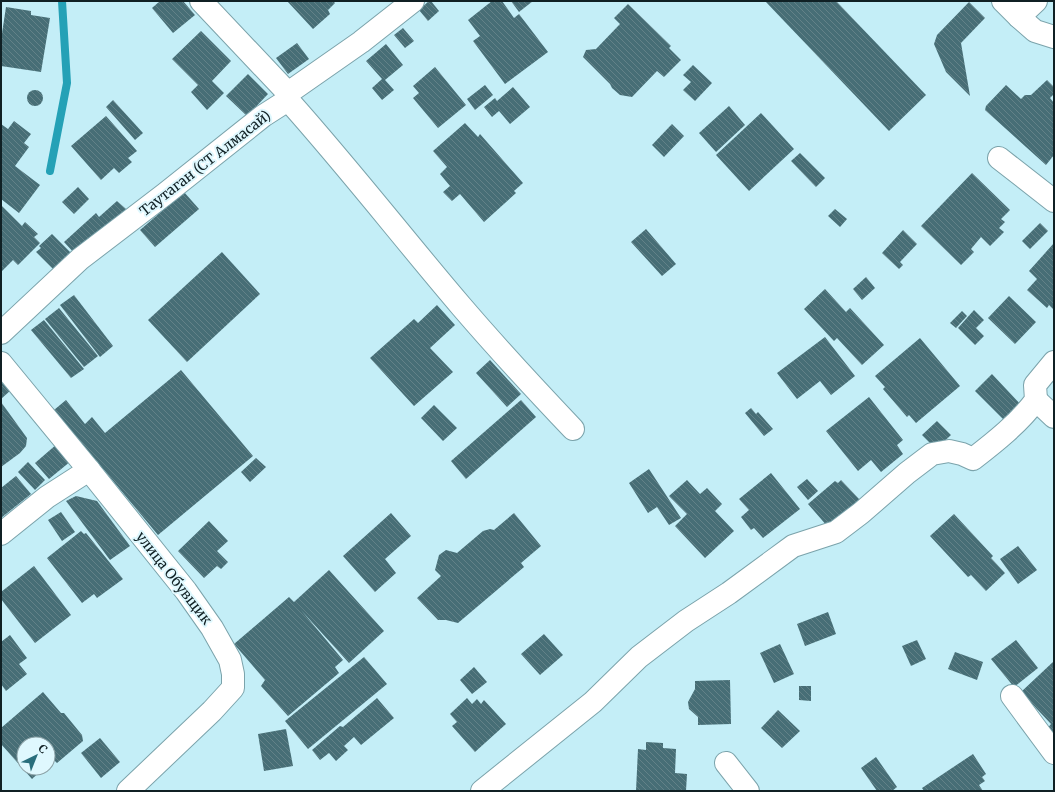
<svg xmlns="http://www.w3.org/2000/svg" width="1055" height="792" viewBox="0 0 1055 792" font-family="Merriweather,serif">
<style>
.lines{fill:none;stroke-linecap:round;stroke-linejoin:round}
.stream{stroke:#24a1b6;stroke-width:8}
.building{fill:url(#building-back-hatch)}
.minor-casing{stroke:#7ba3ab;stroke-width:24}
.minor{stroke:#fff;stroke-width:22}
.labels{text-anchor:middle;stroke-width:4;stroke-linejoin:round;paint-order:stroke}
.street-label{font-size:14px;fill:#102024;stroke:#dff8fe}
</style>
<defs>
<pattern id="building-back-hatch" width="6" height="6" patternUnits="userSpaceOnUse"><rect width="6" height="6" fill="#476e76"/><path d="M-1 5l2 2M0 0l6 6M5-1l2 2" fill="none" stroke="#638288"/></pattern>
</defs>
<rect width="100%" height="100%" fill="#c4eef7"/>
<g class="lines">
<polyline class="stream" points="50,171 67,83 62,1"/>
</g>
<g class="building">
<polygon points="160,1 183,1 195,15 173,33 152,8"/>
<polygon points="287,1 333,1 335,3 328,10 330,14 313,29"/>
<polygon points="429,1 431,1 439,11 428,21 419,10"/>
<polygon points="492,1 502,1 514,18 519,14 548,52 505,84 473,41 480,36 468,20"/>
<polygon points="511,1 533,1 519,12"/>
<polygon points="765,1 836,1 926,95 889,131"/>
<polygon points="969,2 985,18 961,43 970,96 946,72 934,44 937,35"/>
<polygon points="628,4 671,46 669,48 681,60 664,77 657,71 632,97 620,95 612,88 610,84 583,57 586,50 596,49 620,24 614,18"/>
<polygon points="6,7 31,11 31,15 50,18 41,72 1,66 1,40"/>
<polygon points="403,28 414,41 405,48 394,35"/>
<polygon points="201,31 231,61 212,81 224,93 207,110 191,92 198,85 172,59"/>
<polygon points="297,43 309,59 288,74 276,58"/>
<polygon points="386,44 403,65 385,80 394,90 382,100 372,88 382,79 366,61"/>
<polygon points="693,65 712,83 695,101 683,90 691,82 683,75"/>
<polygon points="435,67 466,105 438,128 413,98 419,93 413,86"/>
<polygon points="248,74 268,94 247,116 226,96"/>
<polygon points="1047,80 1054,87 1054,94 1050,98 1054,103 1054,155 1046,165 985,110 986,106 1006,85 1021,99 1025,95 1031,95"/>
<polygon points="485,85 493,95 475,110 467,99"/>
<polygon points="513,87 530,107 510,124 499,111 492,117 484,107 495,98 497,101"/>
<circle cx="35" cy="98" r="8"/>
<polygon points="113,100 143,133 135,140 106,107"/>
<polygon points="729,106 745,125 716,152 699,133"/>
<polygon points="761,113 794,149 749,191 716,155"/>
<polygon points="106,116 137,151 128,158 132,162 119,173 114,168 101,180 71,146"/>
<polygon points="14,121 31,134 24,143 29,147 15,166 40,185 19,213 1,199 1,124 8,129"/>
<polygon points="465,123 478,137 480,134 523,183 514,191 516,193 484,222 460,194 452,201 443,192 450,186 440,174 447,167 433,151"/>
<polygon points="672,124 684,136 664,157 652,145"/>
<polygon points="800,153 825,178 816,187 791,161"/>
<polygon points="972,173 1010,210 1001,219 1005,222 999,228 1004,232 990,246 981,237 971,249 974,252 961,265 921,226"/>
<polygon points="78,187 89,199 74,214 62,202"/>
<polygon points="184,192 199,209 155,247 140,230"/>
<polygon points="117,201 126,209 76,255 64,242 96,213 99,217"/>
<polygon points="1,205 22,226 25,222 38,234 34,237 40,243 18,265 13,260 1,272"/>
<polygon points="835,209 847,219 840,227 828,216"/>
<polygon points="1040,223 1048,231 1030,249 1022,241"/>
<polygon points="646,229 676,264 662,276 631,242"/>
<polygon points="903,230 917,244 900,262 903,265 899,269 882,253"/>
<polygon points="52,234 72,254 55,271 36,252 41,248 39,246"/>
<polygon points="1054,243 1054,310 1049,305 1047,308 1027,290 1037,279 1029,271"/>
<polygon points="222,252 260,294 187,362 148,320"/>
<polygon points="866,277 875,288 862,300 853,289"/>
<polygon points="825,289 846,312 850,308 884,345 862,365 837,338 834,341 804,309"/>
<polygon points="74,295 113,346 100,357 60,305"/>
<polygon points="1009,296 1036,322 1015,344 988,318"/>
<polygon points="437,305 455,325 430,348 453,372 414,406 370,358 414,319 418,323"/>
<polygon points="59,308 98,356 84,367 45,319"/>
<polygon points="974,310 984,320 976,328 984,336 975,345 958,328"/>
<polygon points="962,311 967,316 956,328 950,323"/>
<polygon points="44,320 84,369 71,378 31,330"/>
<polygon points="825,337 855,376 831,395 820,381 797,399 777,373"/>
<polygon points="920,338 960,386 916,423 909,415 907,417 883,389 885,387 875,376"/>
<polygon points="490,360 521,394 507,407 476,373"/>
<polygon points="181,370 253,456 158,535 54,410 66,400 85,424 92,417 105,433"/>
<polygon points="992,374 1023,407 1007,423 975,391"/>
<polygon points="1,377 11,390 1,399"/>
<polygon points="869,397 903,440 897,445 903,454 881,472 871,460 858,471 826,431"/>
<polygon points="521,400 536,417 466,479 451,461"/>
<polygon points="1,402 27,438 26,446 20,453 1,467"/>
<polygon points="434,405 457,428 443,441 421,418"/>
<polygon points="751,408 756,414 758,412 773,429 764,436 745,413"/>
<polygon points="937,421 951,435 936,449 922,435"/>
<polygon points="57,444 71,461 49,479 35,463"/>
<polygon points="256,458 266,467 250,482 241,472"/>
<polygon points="28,462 45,480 35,490 18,472"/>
<polygon points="649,469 681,518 669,525 657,507 648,513 629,483"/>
<polygon points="771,473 800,509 763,538 754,528 751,530 741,517 749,510 739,499"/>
<polygon points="16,476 31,494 1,518 1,488"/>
<polygon points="807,479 818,491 808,500 797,487"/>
<polygon points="687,480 700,494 707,488 722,504 715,511 734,531 705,558 675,526 687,514 669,496"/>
<polygon points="841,480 860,500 828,527 808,504 835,481 838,483"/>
<polygon points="76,496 97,501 130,546 110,560 66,501"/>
<polygon points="61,512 75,532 62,541 48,520"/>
<polygon points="391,513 411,536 385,559 396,573 375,592 343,556"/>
<polygon points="514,513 541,546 521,563 524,567 458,623 446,620 438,620 417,598 441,576 435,570 439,555 446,550 457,553 483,531 490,529 494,530"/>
<polygon points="954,514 993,556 991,558 1005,573 986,591 971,575 968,577 930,536"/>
<polygon points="209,521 228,541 217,551 228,562 221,569 217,566 204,578 178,551"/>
<polygon points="81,531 84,534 86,533 123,579 97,598 94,594 82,603 47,558"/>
<polygon points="1018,546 1037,570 1018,584 1000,559"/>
<polygon points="34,566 71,615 35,643 1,599 1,592"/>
<polygon points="329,570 384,631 349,663 301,610 343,660 335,667 339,673 288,716 261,686 265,680 234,644 289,597 294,602"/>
<polygon points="828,612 836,634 805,646 797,624"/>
<polygon points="544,634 563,655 540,675 521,654"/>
<polygon points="10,635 27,658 19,664 27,674 6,691 1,684 1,642"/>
<polygon points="917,640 926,659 911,666 902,646"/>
<polygon points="1016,640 1038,668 1014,687 991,659"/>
<polygon points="780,644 794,674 774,683 760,653"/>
<polygon points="955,652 983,662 977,680 948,669"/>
<polygon points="364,657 387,684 308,749 285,721"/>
<polygon points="1054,661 1054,738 1046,730 1051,724 1021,692"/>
<polygon points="474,667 487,682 472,694 460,680"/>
<polygon points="730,680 731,724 698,725 698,717 689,709 688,702 695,689 695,681"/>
<polygon points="799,686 811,686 811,701 799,700"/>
<polygon points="43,692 61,713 64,713 82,735 83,741 57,763 54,760 48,765 48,744 24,744 24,768 44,768 32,779 1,744 1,728"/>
<polygon points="377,698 394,718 361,745 354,737 344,746 348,750 336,761 329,753 320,760 312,750 340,726 343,727"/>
<polygon points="467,698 472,704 477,699 481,704 484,700 506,724 475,752 452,726 457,722 450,714"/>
<polygon points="778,710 800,731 782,748 761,728"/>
<polygon points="286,729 293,766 264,771 258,734"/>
<polygon points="100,738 120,762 101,778 81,753"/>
<polygon points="646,742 663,743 663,748 676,749 675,773 687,774 686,791 636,791 638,749 646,750"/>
<polygon points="973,754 986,774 982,777 985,781 979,785 983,791 924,791 922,788"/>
<polygon points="876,757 897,787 892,791 877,791 861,768"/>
</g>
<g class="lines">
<defs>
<g id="minor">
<polyline points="201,1 288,93"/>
<polyline points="1003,1 1019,17"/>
<polyline points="1036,1 1019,17 1035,31 1054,37"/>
<path d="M288,100C348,167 403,238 461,306C497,348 535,389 573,429"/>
<polyline points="999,158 1054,201"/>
<polyline points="1,333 80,259 165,194 263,116 288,100 288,93 361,42 413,1"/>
<polyline points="1,363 89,470 186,591 212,628 230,660 233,674 233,688 212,711 128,791"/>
<polyline points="1036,400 1054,417"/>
<polyline points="1,534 47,497 89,470"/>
<polyline points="1012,696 1054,753"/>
<polyline points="726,763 748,791"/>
<path d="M482,791L593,702L639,657L686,621L729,593L793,546L836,532L861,513L907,473L932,454L949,451L962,454L973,459C995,442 1019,423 1036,400L1035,385L1054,362"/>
</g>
</defs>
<use href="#minor" class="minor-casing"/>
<use href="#minor" class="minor"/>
</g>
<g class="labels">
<g class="street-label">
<text transform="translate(205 163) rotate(-38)" y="5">Таутаган (СТ Алмасай)</text>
<text transform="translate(174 578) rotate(52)" y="5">улица Обувщик</text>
</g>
</g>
<rect width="1055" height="792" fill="none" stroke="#102024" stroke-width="4"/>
<g transform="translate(36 756) rotate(43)"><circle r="19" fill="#dff8fe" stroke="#8ca2a7"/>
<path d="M0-3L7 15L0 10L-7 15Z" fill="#286e7c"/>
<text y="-6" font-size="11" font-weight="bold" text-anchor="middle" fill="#102024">С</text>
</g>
</svg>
